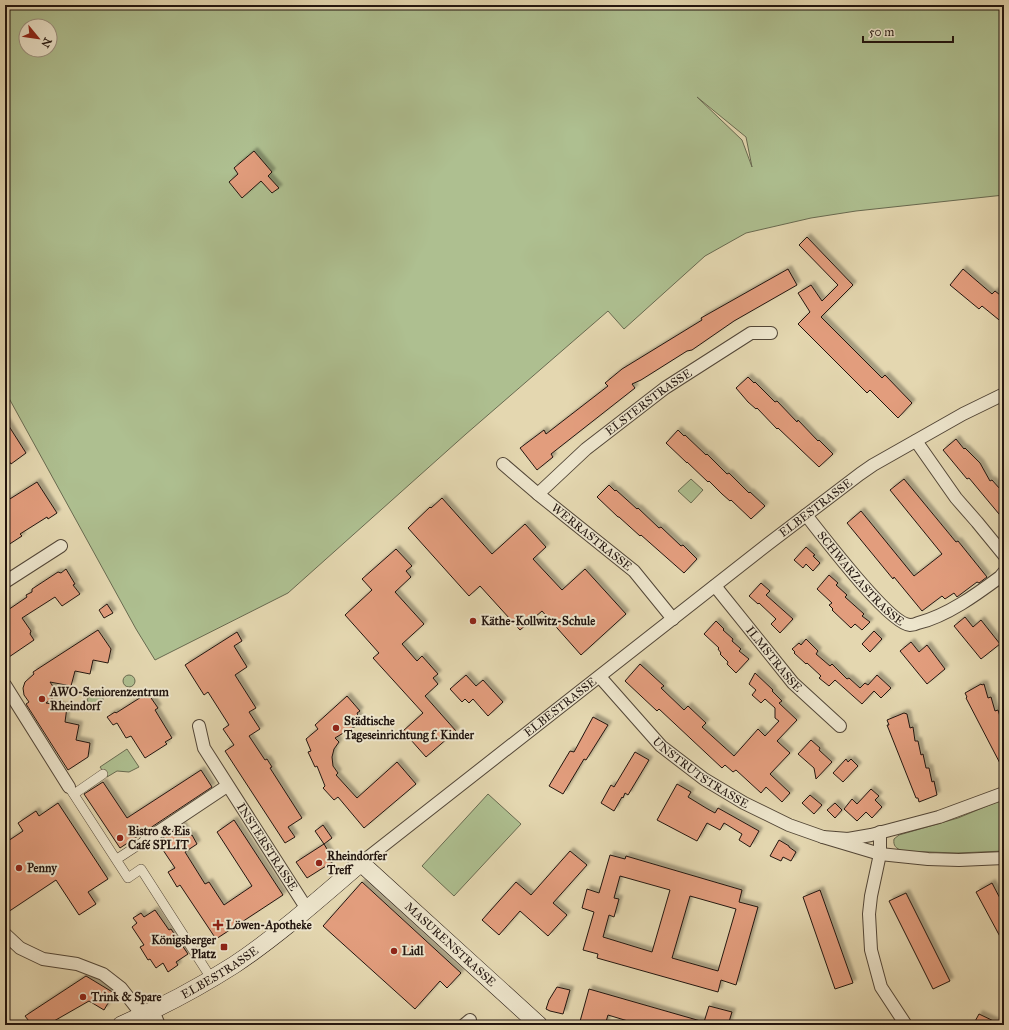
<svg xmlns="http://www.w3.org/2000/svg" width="1009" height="1030" viewBox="0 0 1009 1030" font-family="'IM FELL Great Primer',serif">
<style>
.green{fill:#aebf90;stroke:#686a50;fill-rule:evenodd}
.building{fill:#e29d7d;stroke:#22150f;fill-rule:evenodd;filter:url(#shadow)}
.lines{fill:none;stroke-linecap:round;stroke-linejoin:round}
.pedestrian-casing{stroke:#524637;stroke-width:10}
.minor-casing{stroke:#524637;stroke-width:14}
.secondary-casing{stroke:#22150f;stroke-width:18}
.pedestrian{stroke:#ede5cc;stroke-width:9}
.minor{stroke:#ede5cc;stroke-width:12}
.secondary{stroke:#ede5cc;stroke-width:17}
.poi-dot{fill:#8f2418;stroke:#ede5cc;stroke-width:1.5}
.labels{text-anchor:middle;stroke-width:4;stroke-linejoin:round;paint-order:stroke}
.street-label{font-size:12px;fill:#22150f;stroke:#ede5cc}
.poi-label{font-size:12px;font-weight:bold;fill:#22150f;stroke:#ede5cc;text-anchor:start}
</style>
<defs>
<filter id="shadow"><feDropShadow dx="3.5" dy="-3.5" stdDeviation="1" flood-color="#0004"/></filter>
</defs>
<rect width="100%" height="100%" fill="#e4d7b0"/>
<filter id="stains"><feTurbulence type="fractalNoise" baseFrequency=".005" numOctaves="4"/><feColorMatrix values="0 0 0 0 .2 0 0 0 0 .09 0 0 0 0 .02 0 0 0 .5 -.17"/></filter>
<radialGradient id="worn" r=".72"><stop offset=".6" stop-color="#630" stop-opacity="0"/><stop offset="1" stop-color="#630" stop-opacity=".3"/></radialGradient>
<g class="green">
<path d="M5,5H1004V195L856,211L811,218L746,233L705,256L624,329L608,311L466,434L288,593L155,660L136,629L5,391ZM26,26H50V50H26ZM697,97L746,137L752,167L742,140Z"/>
<polygon points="691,479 703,490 691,503 678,491"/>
<circle cx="129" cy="681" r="6"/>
<polygon points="97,691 103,692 103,700 92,707 89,704 87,699"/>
<polygon points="127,749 139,767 129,772 117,771 107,777 100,767"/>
<polygon points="488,794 521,824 454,896 422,866"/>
<path d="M1004,799V851L957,853L902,851C896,848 893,846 894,839L899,835L958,818Z"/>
</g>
<g class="building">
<polygon points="254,151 272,172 268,176 279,188 272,193 261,181 242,198 229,182 238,174 234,168"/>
<polygon points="807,237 853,285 821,317 882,378 885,375 912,403 898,418 870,390 867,393 798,324 810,312 798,293 811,285 822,301 838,285 799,245"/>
<polygon points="788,269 797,285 734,321 692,350 687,351 641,380 632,384 635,388 551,454 553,457 537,470 520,448 544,430 546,434 608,386 605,383 622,369 702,320 701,318"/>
<polygon points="963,269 992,294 995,291 1004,298 1004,324 982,306 979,309 950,285"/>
<polygon points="748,377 754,383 755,382 775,402 777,401 797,422 798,420 818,441 819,440 833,454 819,467 778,428 777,429 757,408 756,409 748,402 736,388"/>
<polygon points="5,420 26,453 11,464 5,455"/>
<polygon points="678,430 684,436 685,435 706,455 707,454 727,474 729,473 749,493 750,492 765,506 751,519 731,500 730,501 722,494 709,481 708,482 687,462 687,463 666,443"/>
<polygon points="956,439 964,449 965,448 980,463 990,481 992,480 1000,489 1004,486 1004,520 969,478 967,479 943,450"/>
<polygon points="904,479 956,542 958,541 987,577 979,583 977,582 957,597 954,593 945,599 942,596 922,611 894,577 893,579 847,523 861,511 914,576 942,554 890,490"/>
<polygon points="37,482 57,513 48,519 47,517 20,534 22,536 5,547 5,502"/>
<polygon points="609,485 615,491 616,490 637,509 638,508 659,528 661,527 681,546 683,545 697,559 684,573 641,535 640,536 619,517 618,517 597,497"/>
<polygon points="442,498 492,554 525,524 546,547 533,559 562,590 585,569 626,614 581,655 542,611 520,630 480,586 469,596 408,528 430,507 431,508"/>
<polygon points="806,547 815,555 813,556 820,563 813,571 806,564 803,568 794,560"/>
<polygon points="396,549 412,566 406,571 411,577 395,592 424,624 402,644 417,661 422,656 438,674 433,678 438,684 425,696 456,731 426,757 403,731 423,713 373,658 379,653 345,615 372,590 362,579"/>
<polygon points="66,569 75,584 73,585 80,594 62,606 55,597 22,618 31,631 30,634 34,640 9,657 5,651 5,612 27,597 26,595 32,592 32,589 58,572 61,573"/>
<polygon points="829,575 838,583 836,585 847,595 845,597 864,614 862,616 870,622 862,630 855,624 851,628 832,610 833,609 829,605 832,603 817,589"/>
<polygon points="761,583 770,591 766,595 793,619 780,633 771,624 776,619 759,603 758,604 749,596"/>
<polygon points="107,604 113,613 104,618 99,610"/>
<polygon points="965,617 973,627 981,620 1000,644 981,659 954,626"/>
<polygon points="716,621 724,629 723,630 733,639 732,641 741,649 739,651 749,659 736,673 727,664 728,662 720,654 721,653 718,649 719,648 704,634"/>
<polygon points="98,630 111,649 108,663 93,660 90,674 75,671 71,686 50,682 58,694 46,703 67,707 65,722 79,725 76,740 90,743 88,757 68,770 26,704 29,702 24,695 23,688 25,682 34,674 33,672"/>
<polygon points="874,631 882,639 870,652 862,644"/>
<polygon points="237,632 242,641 234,646 247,667 235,675 256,708 249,712 260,729 249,736 265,760 267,759 272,767 270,768 302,818 288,827 295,837 285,843 225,751 234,745 223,729 229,725 208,692 204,695 185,665"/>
<polygon points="806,639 818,651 816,654 830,666 832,664 847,679 849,678 860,688 865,683 868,685 877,675 891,688 881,698 874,691 862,704 835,680 829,686 819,678 821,676 807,663 806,664 794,653 795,652 792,649 799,643 801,645"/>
<polygon points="911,642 919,652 927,645 945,669 927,684 900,651"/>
<polygon points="640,664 664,686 661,688 684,710 688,706 706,723 702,727 734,756 758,729 765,736 779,721 775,718 775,708 765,699 761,703 752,695 756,690 749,684 755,673 773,690 772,691 782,701 779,703 797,720 777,741 790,753 770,774 790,793 782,802 766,787 761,793 736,770 733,772 725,765 722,768 659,709 657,711 625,681"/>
<polygon points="466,675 476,686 483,680 503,702 488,716 473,699 469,703 465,699 462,702 450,689"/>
<polygon points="981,684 982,685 984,684 988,698 991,697 995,711 998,710 1002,723 1004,723 1004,771 966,698 967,697 965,693"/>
<polygon points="146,694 147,696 149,695 158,708 155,710 172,738 165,742 167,744 145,758 131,736 126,738 117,723 113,725 107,717 115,712 116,713"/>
<polygon points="347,696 360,711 357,713 361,724 350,729 335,738 339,742 334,749 332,757 333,766 338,773 336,775 357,798 397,762 416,784 364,828 338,797 334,800 323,788 325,786 317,766 315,767 308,752 311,751 306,739 318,729 315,725"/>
<polygon points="904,713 907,714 910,728 913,727 915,741 918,741 921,755 923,754 926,768 929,768 932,782 934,781 937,795 919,802 918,798 916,798 887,725 889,725 887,720"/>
<polygon points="593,717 608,725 586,760 584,759 563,794 549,786 570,751 574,752"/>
<polygon points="811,740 820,748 819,750 832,762 816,779 814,768 798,754"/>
<polygon points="635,752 649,760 628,795 625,793 623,798 622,797 614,811 601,803 611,785 614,787"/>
<polygon points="846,759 848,762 851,759 858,766 843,782 833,773"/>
<polygon points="201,770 212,787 120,848 84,794 103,782 127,818"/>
<polygon points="677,784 691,792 688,797 706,808 715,813 718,808 759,831 750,847 739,840 742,834 724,823 720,830 707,823 697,841 657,820"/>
<polygon points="871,789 879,796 875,800 882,807 872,818 866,812 857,821 844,809 852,799 857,804"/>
<polygon points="810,795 822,805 814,814 802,803"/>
<polygon points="58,803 108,879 88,892 96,904 79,915 56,880 5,914 5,843 23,831 18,823 36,811 39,816"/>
<polygon points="835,803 842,810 835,818 827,810"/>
<polygon points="234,820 283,895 216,939 180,885 177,887 168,872 175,868 161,847 164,845 160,840 182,825 189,836 192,835 197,844 185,852 205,884 209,882 224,905 252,886 217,832"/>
<polygon points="323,825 332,838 324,844 315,831"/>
<polygon points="779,840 789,846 789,847 796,852 791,861 783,857 781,861 770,856"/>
<polygon points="324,844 334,861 307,878 296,862"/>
<polygon points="570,851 587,865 553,903 567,915 548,936 520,911 499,935 482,920 516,882 531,895"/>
<path d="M610,855L625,859L626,856L742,890L739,902L758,907L736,985L721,980L718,992L597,958L598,954L583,950L594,912L582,908L587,889L599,893ZM620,876L670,890L652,952L603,937L609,915L614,917L619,899L614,898ZM690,896L736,909L718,971L672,958Z"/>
<polygon points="362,882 461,973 447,988 440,981 415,1009 323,926"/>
<polygon points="992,883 1004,906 1004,944 976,892"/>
<polygon points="820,890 853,983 835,989 803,897"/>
<polygon points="906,893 950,981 933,989 889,901"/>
<polygon points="155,910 169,930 171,929 188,954 176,962 178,965 168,972 163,963 156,968 150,959 148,960 140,947 144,945 132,927 137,923 133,918 141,913 144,917"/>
<polygon points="86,976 114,993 104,1010 89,1001 47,1025 32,1025 25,1016"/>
<polygon points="557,987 570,990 563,1014 550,1011 546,1009 549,1000"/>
<polygon points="589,989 704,1022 709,1006 732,1012 728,1025 641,1025 608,1015 605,1025 579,1025"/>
<polygon points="979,1014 1002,1025 973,1025"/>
</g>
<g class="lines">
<defs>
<g id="pedestrian">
<polyline points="69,787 128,878 141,869 211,978"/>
<polyline points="74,794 103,774"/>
<polyline points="117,859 146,840"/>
</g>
<g id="minor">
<polyline points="916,441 956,498 977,522 1004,555"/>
<path id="s1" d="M503,464L538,494L634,571L673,619"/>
<path id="s2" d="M538,494L586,449L665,388L751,333H771"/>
<path id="s3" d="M806,515C822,535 889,624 910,625C912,625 916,624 918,623C947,616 977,594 1000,577L1004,572"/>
<polyline points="5,582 61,546"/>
<path id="s4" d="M715,586L793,683L840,726"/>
<path id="s5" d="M600,677L661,746L704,779L744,803L789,825L823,837"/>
<polyline points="5,685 69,787"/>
<path id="s6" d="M199,726L204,748L307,909"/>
<polyline points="1004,793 939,817 871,835 848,839 823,837 880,854 928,859 959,860 1004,858"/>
<polyline points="880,832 880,854 871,896 869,914 871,950 881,987 906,1025"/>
<polyline points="146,840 227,786"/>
<path id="s7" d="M361,863L768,544L860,474L873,465L963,414L1004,394"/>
<polyline points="5,934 20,948 43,959 77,964 103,974 121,988 143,1016"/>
<polyline points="153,1011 159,1025"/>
<polyline points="464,1025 470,1020"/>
</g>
<g id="secondary">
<path id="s8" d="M121,1025C160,1008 198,988 234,965C279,935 320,898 361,863L539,1025"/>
</g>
</defs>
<use href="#pedestrian" class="pedestrian-casing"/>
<use href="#minor" class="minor-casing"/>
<use href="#secondary" class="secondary-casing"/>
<use href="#pedestrian" class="pedestrian"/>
<use href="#minor" class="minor"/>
<use href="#secondary" class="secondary"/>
</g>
<g class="poi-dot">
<circle cx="473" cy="621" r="4"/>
<circle cx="42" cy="699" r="4"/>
<circle cx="336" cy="728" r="4"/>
<circle cx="120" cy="838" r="4"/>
<circle cx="319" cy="863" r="4"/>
<circle cx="19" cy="868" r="4"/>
<path d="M216 919h4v4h4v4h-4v4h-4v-4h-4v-4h4z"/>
<rect x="220" y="943" width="8" height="8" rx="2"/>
<circle cx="394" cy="951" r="4"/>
<circle cx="83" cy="997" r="4"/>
</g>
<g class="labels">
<g class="street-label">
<text dy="4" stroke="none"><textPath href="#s2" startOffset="144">ELSTERSTRASSE</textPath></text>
<text dy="4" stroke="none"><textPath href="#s7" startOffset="577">ELBESTRASSE</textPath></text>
<text dy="4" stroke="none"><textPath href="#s1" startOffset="115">WERRASTRASSE</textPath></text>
<text dy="4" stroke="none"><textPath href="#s3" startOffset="84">SCHWARZASTRASSE</textPath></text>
<text dy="4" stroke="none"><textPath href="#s4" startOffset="94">ILMSTRASSE</textPath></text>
<text dy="4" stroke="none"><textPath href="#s7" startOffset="253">ELBESTRASSE</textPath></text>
<text dy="4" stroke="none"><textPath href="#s5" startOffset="140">UNSTRUTSTRASSE</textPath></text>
<text dy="4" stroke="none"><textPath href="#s6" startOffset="140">INSTERSTRASSE</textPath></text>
<text dy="4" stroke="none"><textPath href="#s8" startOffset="412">MASURENSTRASSE</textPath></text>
<text dy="4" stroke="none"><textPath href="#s8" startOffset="112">ELBESTRASSE</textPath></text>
</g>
<g class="poi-label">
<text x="481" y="625">Käthe-Kollwitz-Schule</text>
<text x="50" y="696">AWO-Seniorenzentrum<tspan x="50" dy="14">Rheindorf</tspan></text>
<text x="344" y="725">Städtische<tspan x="344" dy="14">Tageseinrichtung f. Kinder</tspan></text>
<text x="128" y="835">Bistro &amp; Eis<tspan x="128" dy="14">Café SPLIT</tspan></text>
<text x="327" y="860">Rheindorfer<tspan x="327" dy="14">Treff</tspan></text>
<text x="27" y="872">Penny</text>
<text x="226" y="929">Löwen-Apotheke</text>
<text x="216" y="944" text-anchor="end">Königsberger<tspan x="216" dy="14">Platz</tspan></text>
<text x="402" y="955">Lidl</text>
<text x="91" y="1001">Trink &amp; Spare</text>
</g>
</g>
<rect width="1009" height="1030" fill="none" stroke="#e4d7b0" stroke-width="20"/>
<rect x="6" y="6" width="997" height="1018" fill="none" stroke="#22150f" stroke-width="2"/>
<rect x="10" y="10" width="989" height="1010" fill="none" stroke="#22150f"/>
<g transform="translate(38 38) rotate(119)"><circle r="19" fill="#ede5cc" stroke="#9c9280"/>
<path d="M0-3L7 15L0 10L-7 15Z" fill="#8f2418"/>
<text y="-6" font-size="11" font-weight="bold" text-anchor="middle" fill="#22150f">N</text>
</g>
<path d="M863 36v6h90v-6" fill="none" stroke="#22150f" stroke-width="2"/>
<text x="869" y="36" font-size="12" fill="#22150f" stroke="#ede5cc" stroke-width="3" paint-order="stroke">50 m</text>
<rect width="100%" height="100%" filter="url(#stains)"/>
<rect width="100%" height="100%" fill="url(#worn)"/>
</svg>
